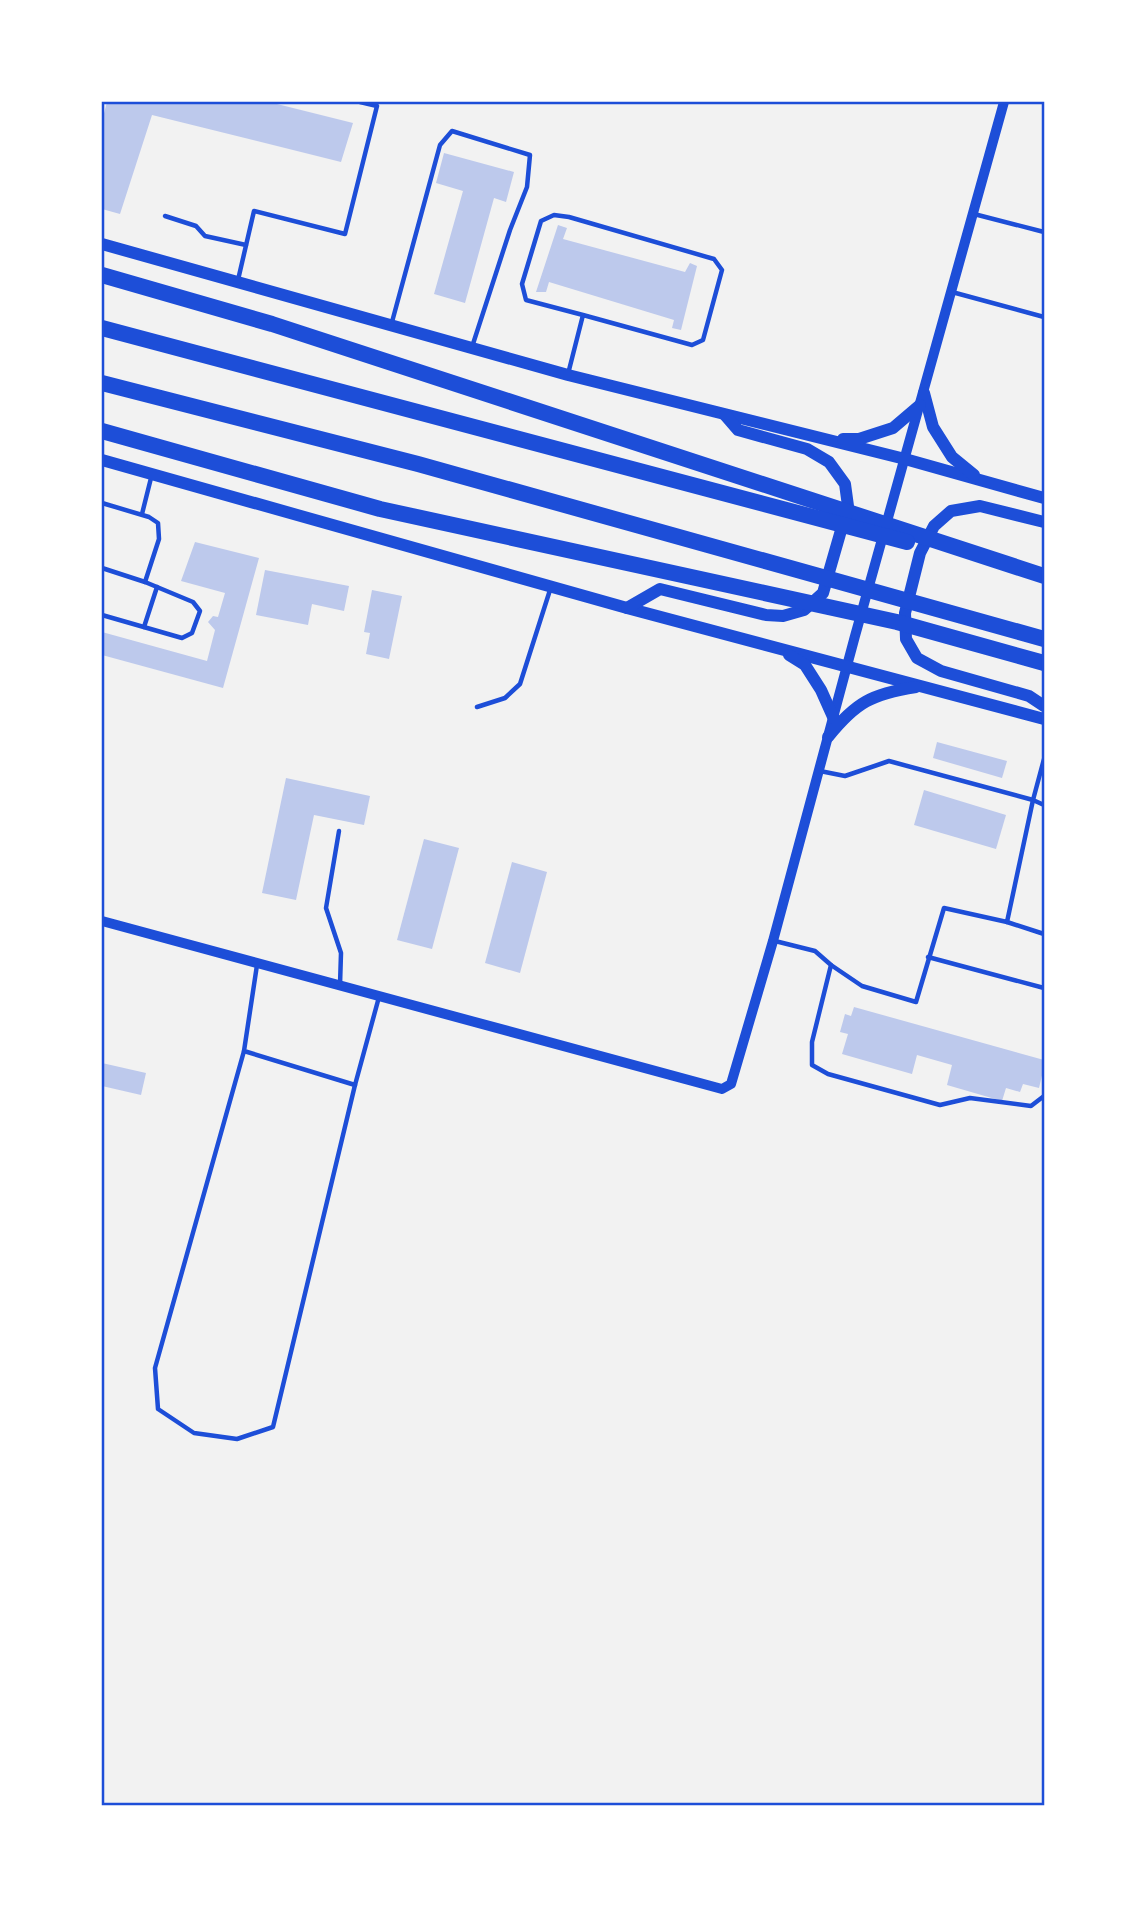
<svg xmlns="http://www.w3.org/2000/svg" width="1146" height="1907" viewBox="0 0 1146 1907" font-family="'Titillium Web',sans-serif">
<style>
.building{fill:#bdc9ec}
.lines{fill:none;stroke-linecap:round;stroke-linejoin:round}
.service{stroke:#1d4ed8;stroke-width:4.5}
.tertiary{stroke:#1d4ed8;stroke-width:10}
.secondary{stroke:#1d4ed8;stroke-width:12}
.motorway{stroke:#1d4ed8;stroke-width:16}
.neatline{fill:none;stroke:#1d4ed8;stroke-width:2.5}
</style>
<rect width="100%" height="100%" fill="#f2f2f2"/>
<g class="building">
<polygon points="107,102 269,102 353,123 341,162 152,115 120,214 102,209 102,121"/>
<polygon points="444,153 514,172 506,202 494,198 465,303 434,294 463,191 436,183"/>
<polygon points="558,225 567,228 563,239 685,272 690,263 697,266 681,330 672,328 674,320 549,282 546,292 536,292"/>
<polygon points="195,542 259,558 223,688 102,655 102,632 207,661 215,630 208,622 213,616 218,617 225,593 181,581"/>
<polygon points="265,570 349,586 344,611 312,604 308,625 256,615"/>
<polygon points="372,590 402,596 389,659 366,654 370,633 364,632"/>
<polygon points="937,742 1007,761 1002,778 933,758"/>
<polygon points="286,778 370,796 364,825 314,815 296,900 262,893"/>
<polygon points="924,790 1006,815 996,849 914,825"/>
<polygon points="424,839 459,848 432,949 397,940"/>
<polygon points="512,862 547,872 520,973 485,963"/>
<polygon points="854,1007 1044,1060 1044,1067 1039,1088 1023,1084 1020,1092 1006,1088 1002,1101 947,1085 952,1065 917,1055 912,1074 842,1054 848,1034 840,1032 845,1014 851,1016"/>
<polygon points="102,1063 146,1073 141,1095 102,1086"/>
</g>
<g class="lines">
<g class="service">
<polyline points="974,214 1044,232"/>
<polyline points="165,216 196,226 205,236 246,245"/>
<polyline points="238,280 254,211 345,234 377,106 360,102"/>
<polyline points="952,292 1044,317"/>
<polyline points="392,322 440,145 452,131 530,155 527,187 510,230 472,347"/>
<polyline points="568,374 583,315 526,300 522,284 541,221 554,215 569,217 714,259 722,270 703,340 692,345 583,315"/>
<polyline points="102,503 149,517 158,523 159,539 145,582"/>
<polyline points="142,514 152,474"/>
<polyline points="102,568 145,582 193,602 200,611 192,633 182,638 102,615"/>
<polyline points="144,627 157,587"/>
<polyline points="477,707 505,698 520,684 550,590"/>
<polyline points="820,771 845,776 889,761 1033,800 1044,805"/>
<polyline points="339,831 326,908 341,953 340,985"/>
<polyline points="1007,922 1044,934"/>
<polyline points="775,941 815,951 831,965 812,1042 812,1065 828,1074 940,1105 970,1098 1031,1106 1044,1096"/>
<polyline points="928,957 1044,988"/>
<polyline points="257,965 244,1051 355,1085 379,997"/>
<polyline points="831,965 862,986 916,1002 944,908 1007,922 1033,800 1044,759"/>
<polyline points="244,1051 155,1368 158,1409 194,1433 237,1439 273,1427 355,1085"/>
</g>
<polyline class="tertiary" points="102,921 722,1089 731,1084 773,941 855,636 1004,102"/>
<g class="secondary">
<polyline points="102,244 568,375 905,459 1044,498"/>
<polyline points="924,393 933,427 952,457 974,475"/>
<polyline points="843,439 859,439 893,428 920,405"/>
<polyline points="102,460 627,608 1044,719"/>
<polyline points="1044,522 980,506 951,511 934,526 920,553 905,613 906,639 917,658 941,671 1029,696 1044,706"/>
<polyline points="627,608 660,589 766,615 783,616 804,610 823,593 848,506 845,484 829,462 807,449 738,430 725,415"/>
<polyline points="789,655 805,665 821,690 834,719"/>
<path d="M828,737C856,702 872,694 916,687"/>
</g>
<g class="motorway">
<polyline points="102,275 272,324 1044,576"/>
<polyline points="102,328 907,542"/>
<polyline points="102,383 418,464 1044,639"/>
<polyline points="102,431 380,509 897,622 1044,663"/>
</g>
</g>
<rect width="1146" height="1907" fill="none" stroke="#ffffff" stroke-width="206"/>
<rect x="103" y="103" width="940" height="1701" class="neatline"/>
</svg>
